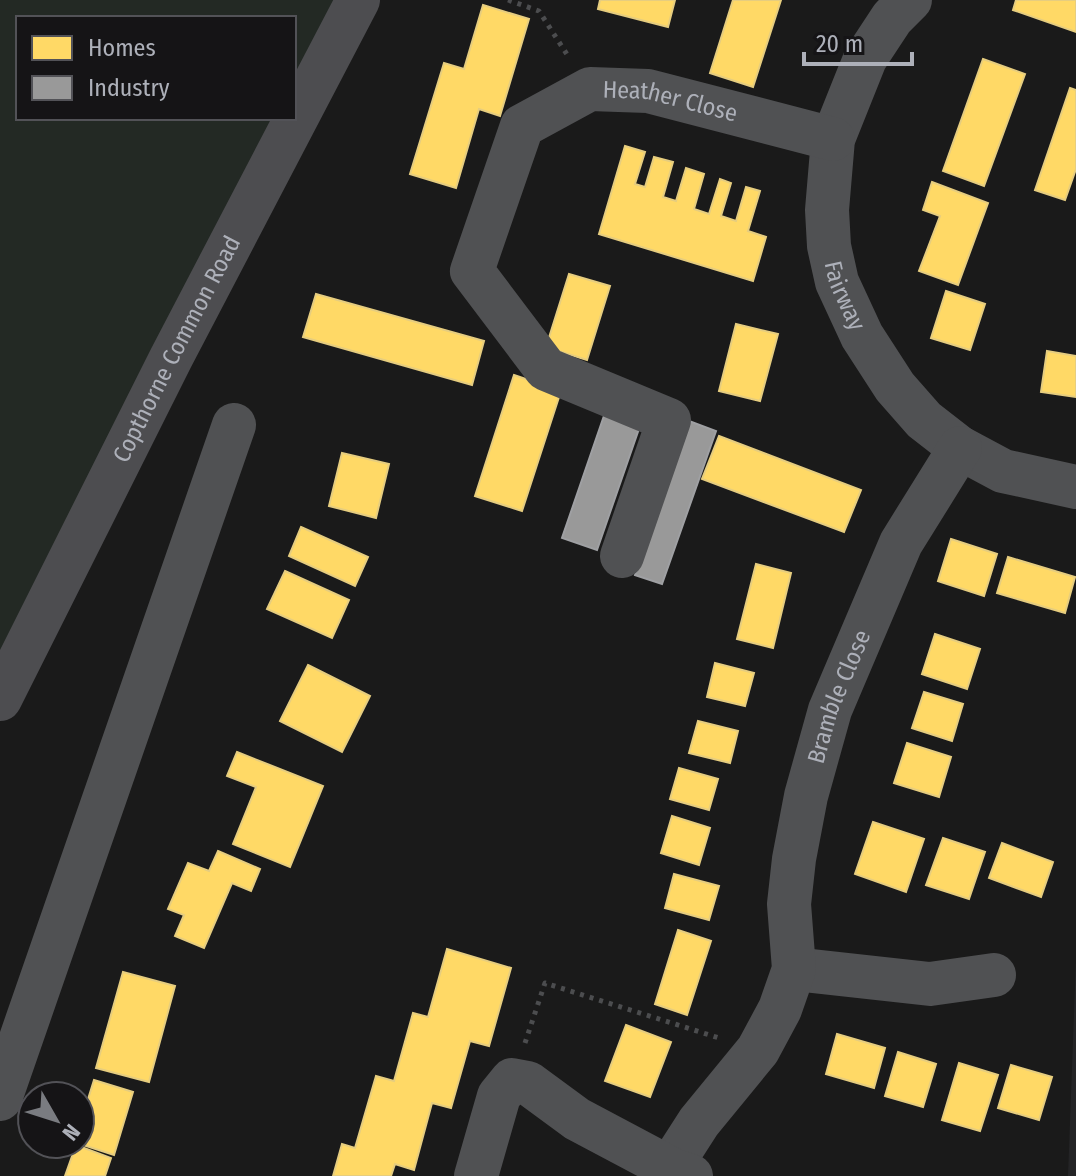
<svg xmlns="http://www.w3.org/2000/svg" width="1076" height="1176" viewBox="0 0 1076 1176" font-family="'Fira Sans Condensed',sans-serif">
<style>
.built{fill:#242426}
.green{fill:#232924;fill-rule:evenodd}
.homes{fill:#ffd966;stroke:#e6cd7f;stroke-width:2}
.industry{fill:#999;stroke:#9fa0a3;stroke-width:2}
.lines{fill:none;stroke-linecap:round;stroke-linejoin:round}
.path{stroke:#4c4d4f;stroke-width:5;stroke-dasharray:4 6;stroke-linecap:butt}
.minor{stroke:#505153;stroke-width:44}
.highway{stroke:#4d4d50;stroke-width:44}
.labels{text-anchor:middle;stroke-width:8;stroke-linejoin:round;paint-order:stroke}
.street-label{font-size:24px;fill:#adb0b9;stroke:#151416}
</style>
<rect width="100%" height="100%" fill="#1a1a1a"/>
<polygon class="built" points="1076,959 1076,1176 1068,1176"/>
<path class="green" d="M0,0H358L0,699ZM18,18H294V118H18Z"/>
<g class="homes">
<polygon points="600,0 675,0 668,27 598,9"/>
<polygon points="733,0 781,0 753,87 710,73"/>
<polygon points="1016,0 1076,0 1076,32 1013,10"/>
<polygon points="483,5 529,19 500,116 479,109 456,188 410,174 444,63 464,69"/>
<polygon points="983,59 1025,74 984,186 943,171"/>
<polygon points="1070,88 1076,90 1076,169 1065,200 1035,190"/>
<polygon points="625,146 645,152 635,184 645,187 654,157 673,162 663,197 676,201 686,168 704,174 694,209 709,214 720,179 731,183 721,216 736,221 746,187 760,191 748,231 766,237 753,281 599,234"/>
<polygon points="932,182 988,203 958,285 919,271 940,216 923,210"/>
<polygon points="569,274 610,286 587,360 546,347"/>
<polygon points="946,291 985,304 970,350 931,338"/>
<polygon points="316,294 484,341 472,385 303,337"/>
<polygon points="736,324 778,334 760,401 719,391"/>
<polygon points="1047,351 1076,356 1076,397 1041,392"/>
<polygon points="514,375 561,391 522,511 475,496"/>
<polygon points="719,436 861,490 844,532 702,479"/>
<polygon points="342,453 389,464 376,518 329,506"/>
<polygon points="301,527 368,557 355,586 289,556"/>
<polygon points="951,539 997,554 984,596 938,581"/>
<polygon points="1008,557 1075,577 1065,613 997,593"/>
<polygon points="756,564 791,573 773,648 737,639"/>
<polygon points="285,571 349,600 332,638 267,609"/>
<polygon points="935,634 980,649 967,689 922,674"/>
<polygon points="715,663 754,673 745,706 707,697"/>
<polygon points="308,665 370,696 342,752 280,721"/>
<polygon points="924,692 963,704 952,741 912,728"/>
<polygon points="698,721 738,731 730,763 689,753"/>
<polygon points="907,743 951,757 939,797 894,783"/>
<polygon points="237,752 323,786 290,867 233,844 256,787 227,776"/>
<polygon points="679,768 718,779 709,810 670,799"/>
<polygon points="672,816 710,828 699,865 661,853"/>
<polygon points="873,822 924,839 906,892 855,874"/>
<polygon points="943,838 985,852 969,899 926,885"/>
<polygon points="1002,843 1053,862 1041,897 989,878"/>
<polygon points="218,851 260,869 251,891 232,883 204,948 175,936 184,915 168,909 188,863 209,871"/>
<polygon points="674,874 719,886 709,920 665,908"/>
<polygon points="678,930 711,941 687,1015 655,1004"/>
<polygon points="447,949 511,968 489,1046 470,1041 451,1108 432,1103 414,1170 395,1164 391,1176 333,1176 342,1144 355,1148 376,1076 394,1081 413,1013 428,1017"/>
<polygon points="123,972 175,986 149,1082 96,1068"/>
<polygon points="626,1025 671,1042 650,1097 605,1081"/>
<polygon points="837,1034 885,1048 874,1088 826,1074"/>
<polygon points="898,1052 936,1064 923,1107 885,1096"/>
<polygon points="959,1063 998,1075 980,1131 942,1120"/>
<polygon points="1011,1065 1052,1077 1039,1120 998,1108"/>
<polygon points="94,1080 133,1092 114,1155 80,1144 80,1125"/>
<polygon points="76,1145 111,1158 105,1176 65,1176"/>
</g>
<g class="industry">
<polygon points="607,407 642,420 597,550 562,538"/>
<polygon points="689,421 716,431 662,584 635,575"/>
</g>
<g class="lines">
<g class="path">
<polyline points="508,0 539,11 568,56"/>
<polyline points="525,1043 545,983 719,1038"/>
</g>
<g class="minor">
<path id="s1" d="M910,0L892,18L865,59L833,139L827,210L829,246L837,282L862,336L895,387L924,420L960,448L1003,471L1076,487"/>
<path id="s2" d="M622,556L669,420L546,369L472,271L522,126L590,89L648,91L833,139"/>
<polyline points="794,969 930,984 994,975"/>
<polyline points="0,1099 234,425"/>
<path id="s3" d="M673,1170L681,1150L699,1122L758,1050L780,1009L794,969L789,904L794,859L806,796L830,710L901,543L960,448"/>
<polyline points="476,1176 499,1096 512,1080 528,1083 577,1119 673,1170 691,1176"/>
</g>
<path class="highway" id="s4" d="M0,699L171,358L358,0"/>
</g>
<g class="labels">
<g class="street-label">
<text dy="8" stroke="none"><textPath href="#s2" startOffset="712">Heather Close</textPath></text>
<text dy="8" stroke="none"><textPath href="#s1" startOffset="320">Fairway</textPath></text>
<text dy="8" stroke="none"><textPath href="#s4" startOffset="392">Copthorne Common Road</textPath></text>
<text dy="8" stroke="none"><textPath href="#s3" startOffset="516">Bramble Close</textPath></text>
</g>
</g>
<rect x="16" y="16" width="280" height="104" fill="#151416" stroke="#525257" stroke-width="2"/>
<rect x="32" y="36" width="40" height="24" fill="#ffd966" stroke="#525257" stroke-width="2"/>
<text x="88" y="56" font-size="24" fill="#adb0b9">Homes</text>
<rect x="32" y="76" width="40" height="24" fill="#999999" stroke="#525257" stroke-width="2"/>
<text x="88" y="96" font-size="24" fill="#adb0b9">Industry</text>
<g transform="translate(56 1120) rotate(129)"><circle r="38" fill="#151416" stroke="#525257" stroke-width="2"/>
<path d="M0-6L14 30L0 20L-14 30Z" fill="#7a7c81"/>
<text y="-12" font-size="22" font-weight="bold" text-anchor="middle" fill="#adb0b9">N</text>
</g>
<path d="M804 52v12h108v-12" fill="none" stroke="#adb0b9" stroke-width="4"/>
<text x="816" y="52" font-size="24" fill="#adb0b9" stroke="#151416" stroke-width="6" paint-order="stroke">20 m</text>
</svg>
